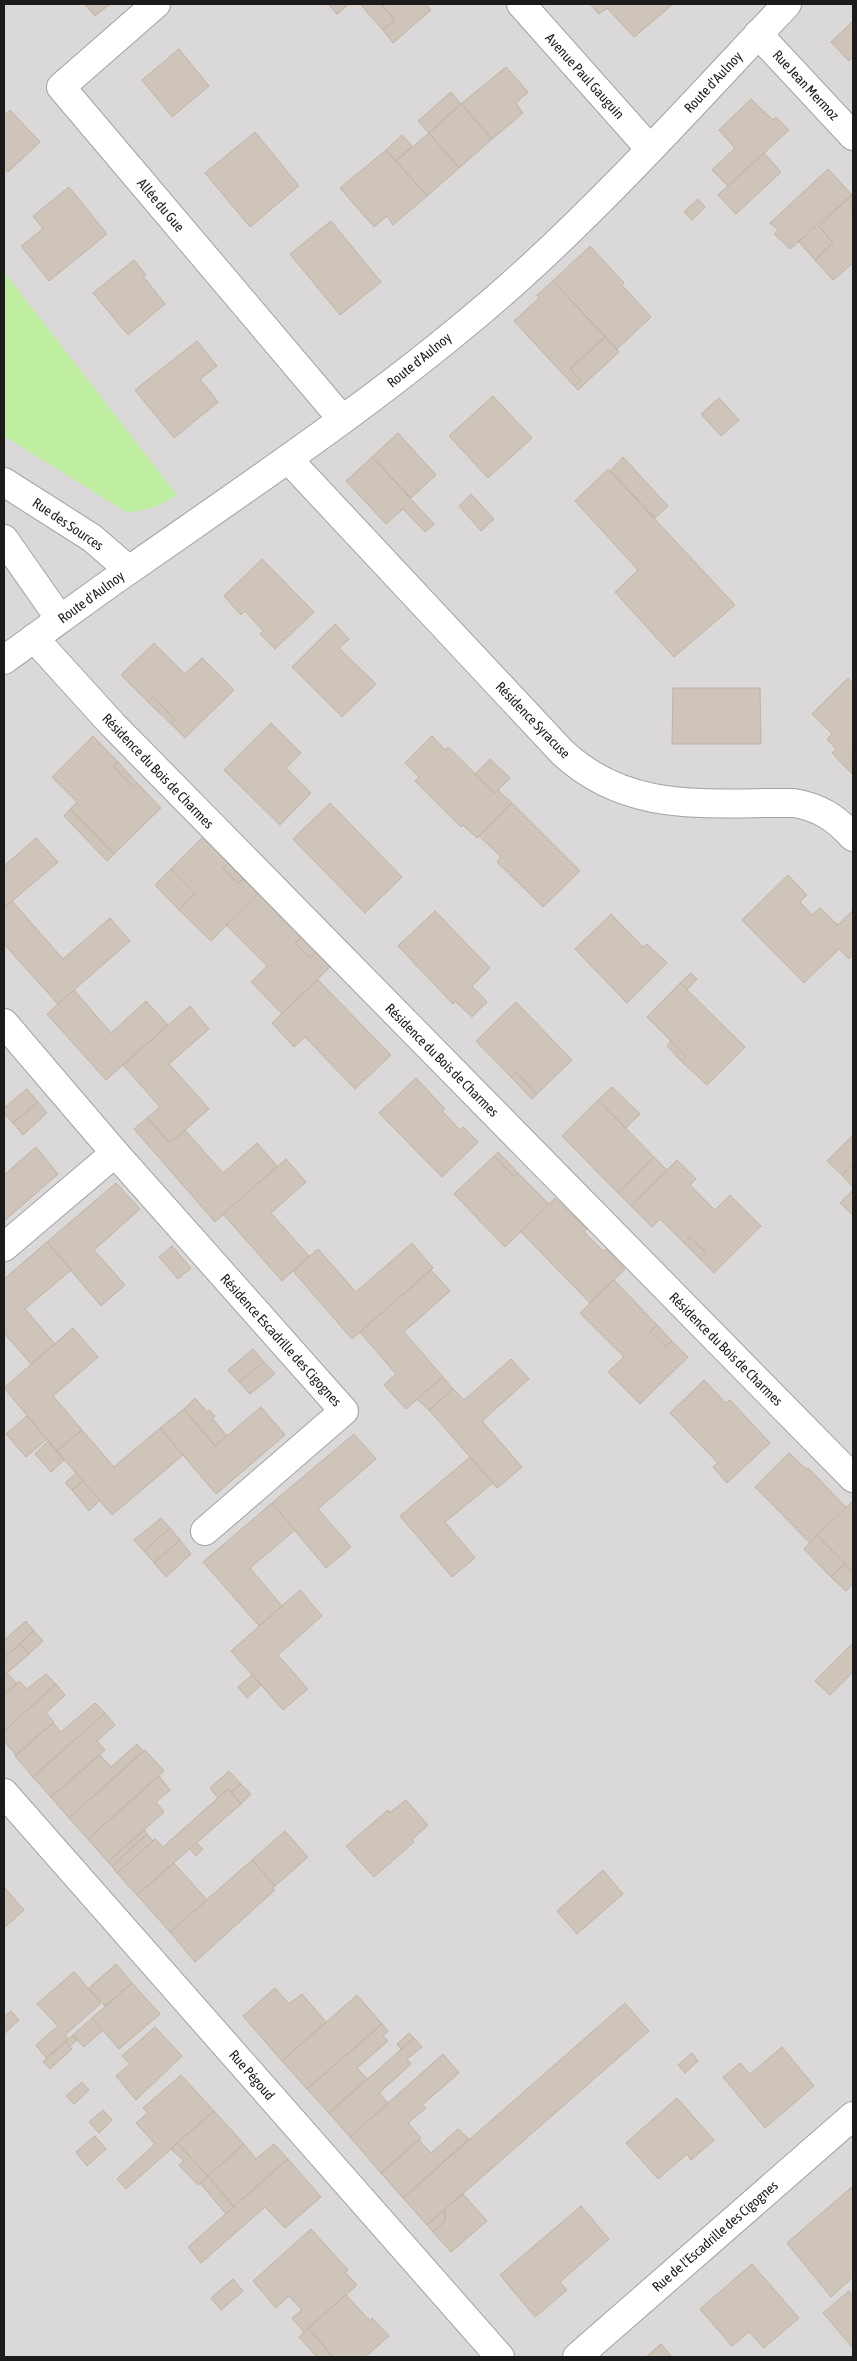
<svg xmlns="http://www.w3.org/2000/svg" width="857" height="2361" viewBox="0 0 857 2361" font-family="'Asap Condensed',sans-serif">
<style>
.residential{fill:#dad8d8}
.grass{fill:#bfeea0}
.building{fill:#cec4b9;stroke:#c1b2a1}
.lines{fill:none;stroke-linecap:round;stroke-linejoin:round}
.minor-casing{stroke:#a2a2a2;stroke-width:30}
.tertiary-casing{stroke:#a2a2a2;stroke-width:30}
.minor{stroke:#fff;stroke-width:28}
.tertiary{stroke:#fff;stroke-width:28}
.labels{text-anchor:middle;stroke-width:4;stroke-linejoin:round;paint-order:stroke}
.street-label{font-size:14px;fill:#1b1b1b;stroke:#fff}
</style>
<rect width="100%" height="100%" fill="#eeebe0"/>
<rect class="residential" x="4" y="4" width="849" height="2353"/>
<path class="grass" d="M4,272L177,495C160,506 146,511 126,512L4,436Z"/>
<g class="building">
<polygon points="85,4 110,4 95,16"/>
<polygon points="328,4 349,4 337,14"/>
<polygon points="360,4 381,4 395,20 383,30"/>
<polygon points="381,4 426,4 431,10 393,43 383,30 395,20"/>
<polygon points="590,4 673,4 634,37 607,8 599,14"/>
<polygon points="853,21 853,57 849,61 831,42"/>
<polygon points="179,49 209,86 172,117 142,80"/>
<polygon points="506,67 528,92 516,103 523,113 492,139 461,104"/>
<polygon points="451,92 461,104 429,133 418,121"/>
<polygon points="751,99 773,120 776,117 789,130 728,186 712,170 735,148 719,130"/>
<polygon points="461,104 492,139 459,168 429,133"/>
<polygon points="10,110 40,142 8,172 4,168 4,116"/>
<polygon points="255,132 299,186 250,227 205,173"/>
<polygon points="429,133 459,168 427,196 396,161"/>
<polygon points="402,135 412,146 396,161 386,150"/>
<polygon points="386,150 427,196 393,225 387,216 374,227 340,188"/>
<polygon points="764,153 781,172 736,214 718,195"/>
<polygon points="828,169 852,195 790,249 774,234 778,230 770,223"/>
<polygon points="69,187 107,234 49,281 21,246 43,229 33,216"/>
<polygon points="852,195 853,263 833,280 815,260 833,243 819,226"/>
<polygon points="698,199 705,207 692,220 684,212"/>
<polygon points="331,221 381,282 340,315 290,254"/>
<polygon points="819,226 833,243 815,260 799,242 814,227 816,229"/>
<polygon points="590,246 624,283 622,285 651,317 617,349 553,281"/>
<polygon points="134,260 146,275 143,276 165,304 128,335 93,293"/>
<polygon points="553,281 605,337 570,369 581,380 574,386 514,321 539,298 537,295"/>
<polygon points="605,337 619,352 578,390 574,386 581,380 570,369"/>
<polygon points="197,341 217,366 200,379 218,402 174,438 135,390"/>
<polygon points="493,396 532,438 488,478 449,436"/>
<polygon points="719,398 739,420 721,436 701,414"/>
<polygon points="398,433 436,475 411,498 372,457"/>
<polygon points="372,457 434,524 425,532 403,509 386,524 346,481"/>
<polygon points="623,457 668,506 655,518 610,471"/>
<polygon points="608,469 735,605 674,657 615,592 638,570 575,501"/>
<polygon points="471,494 494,519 481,531 459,506"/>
<polygon points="262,559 314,612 275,649 260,634 263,631 245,611 241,615 224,596"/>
<polygon points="335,624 349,639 339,648 376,684 342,717 292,667"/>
<polygon points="154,643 185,674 202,658 234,690 185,738 171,724 175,720 153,697 148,702 121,675"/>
<polygon points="848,678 853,683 852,774 832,753 836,749 827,739 832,734 812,714"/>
<polygon points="673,688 760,688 761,744 672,744"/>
<polygon points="153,697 175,720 171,724 148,702"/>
<polygon points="271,723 301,753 286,768 311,793 280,825 224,770"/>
<polygon points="93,736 118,762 113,766 133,787 137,783 161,808 114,854 70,809 77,802 52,777"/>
<polygon points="432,736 445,750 448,747 495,793 498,790 512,803 477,838 463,825 461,827 415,781 419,777 405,763"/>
<polygon points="490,759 510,778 495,793 475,774"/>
<polygon points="118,762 137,783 133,787 113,766"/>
<polygon points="330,803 402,877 365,913 293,839"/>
<polygon points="512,803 580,871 543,907 497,862 501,857 479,836"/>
<polygon points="70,809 114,854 107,861 64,816"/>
<polygon points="203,837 228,863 223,869 238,883 243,879 258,893 211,941 179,910 195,893 171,869"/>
<polygon points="36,838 58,862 4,908 4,866"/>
<polygon points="228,863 243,879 238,883 223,869"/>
<polygon points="171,869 195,893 179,910 155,885"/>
<polygon points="788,875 807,895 800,902 812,915 820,908 838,925 853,910 853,955 849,959 839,949 804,983 742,920"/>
<polygon points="258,893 301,937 295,943 310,958 316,952 330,967 282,1014 251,982 267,966 226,925"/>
<polygon points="12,901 63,959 110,918 130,941 58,1004 4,944 4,908"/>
<polygon points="435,911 490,968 472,986 487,1002 472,1017 455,1001 453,1004 398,946"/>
<polygon points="611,914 643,947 647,944 667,963 627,1003 575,949"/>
<polygon points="301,937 316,952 310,958 295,943"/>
<polygon points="691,973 697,979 687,990 680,983"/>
<polygon points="318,980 391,1055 355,1089 305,1037 294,1047 272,1023"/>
<polygon points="680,983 745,1047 707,1085 681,1061 686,1056 647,1017"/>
<polygon points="74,990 111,1033 146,1001 168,1025 106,1080 47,1014"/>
<polygon points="516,1002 572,1060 537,1094 516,1072 511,1077 476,1041"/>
<polygon points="190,1006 209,1029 169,1064 209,1109 170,1143 147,1118 160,1107 123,1065"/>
<polygon points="671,1041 686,1056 681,1061 667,1046"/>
<polygon points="516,1072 537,1094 532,1099 511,1077"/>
<polygon points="416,1078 445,1109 442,1111 460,1130 463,1127 478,1142 442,1177 379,1113"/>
<polygon points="612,1087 640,1114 626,1128 598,1100"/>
<polygon points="27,1089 38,1102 13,1123 4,1113 4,1108"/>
<polygon points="598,1100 654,1157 618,1193 562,1136"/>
<polygon points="38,1102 47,1113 23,1135 13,1123"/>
<polygon points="147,1118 170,1143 185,1130 223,1173 257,1143 278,1167 215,1222 134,1129"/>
<polygon points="853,1135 853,1164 842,1175 827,1161"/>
<polygon points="36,1147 58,1174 4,1221 4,1175"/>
<polygon points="498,1152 518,1173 514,1177 494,1156"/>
<polygon points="494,1156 514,1177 518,1173 549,1204 505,1247 454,1194"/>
<polygon points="654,1157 667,1170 631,1206 618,1193"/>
<polygon points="286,1159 306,1182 271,1213 309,1256 282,1281 223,1214"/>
<polygon points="677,1160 696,1179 690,1185 715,1210 730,1195 761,1226 714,1273 700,1259 706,1253 690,1237 684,1243 660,1219 652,1227 631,1206"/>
<polygon points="853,1164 853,1187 842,1175"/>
<polygon points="116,1183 140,1209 94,1250 125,1285 101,1306 47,1242"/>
<polygon points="853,1190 853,1215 840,1203"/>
<polygon points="555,1198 587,1229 584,1232 603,1251 606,1249 625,1269 590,1303 521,1232"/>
<polygon points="690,1237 706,1253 700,1259 684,1243"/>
<polygon points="47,1242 71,1270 25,1309 55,1344 31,1364 4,1333 4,1279"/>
<polygon points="412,1243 433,1268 352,1339 293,1271 318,1249 356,1292"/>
<polygon points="172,1246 191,1268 178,1279 159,1257"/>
<polygon points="431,1270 450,1291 404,1332 443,1377 406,1409 384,1385 396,1374 360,1332"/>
<polygon points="614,1280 657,1325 650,1331 665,1346 672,1341 688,1357 640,1404 608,1372 624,1357 580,1313"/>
<polygon points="657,1325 672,1341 665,1346 650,1331"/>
<polygon points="73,1328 98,1357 53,1396 82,1430 57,1451 4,1388"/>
<polygon points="253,1349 264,1362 239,1382 228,1370"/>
<polygon points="511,1359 529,1379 482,1421 522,1467 497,1488 429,1410 453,1389 464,1400"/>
<polygon points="264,1362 275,1374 250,1394 239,1382"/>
<polygon points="443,1377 453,1389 429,1410 417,1399"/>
<polygon points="704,1380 726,1403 730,1400 770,1443 727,1483 713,1467 718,1463 670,1413"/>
<polygon points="195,1398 207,1412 209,1410 215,1416 212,1418 227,1436 215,1446 184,1409"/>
<polygon points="261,1407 285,1435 216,1494 160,1428 184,1409 215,1446"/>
<polygon points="27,1416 47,1439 26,1457 6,1434"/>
<polygon points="160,1428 183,1455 112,1515 57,1451 82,1430 114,1467"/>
<polygon points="354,1434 376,1459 318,1509 351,1547 326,1568 272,1503"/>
<polygon points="48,1441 64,1460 51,1472 35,1454"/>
<polygon points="789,1453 806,1469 808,1468 847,1508 810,1543 755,1487"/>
<polygon points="470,1457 493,1483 445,1522 475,1558 452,1577 400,1516"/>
<polygon points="76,1473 83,1481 72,1490 65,1483"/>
<polygon points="83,1481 100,1500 89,1511 72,1490"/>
<polygon points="853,1501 853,1573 817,1535"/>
<polygon points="272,1503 295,1530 250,1568 282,1606 259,1626 203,1562"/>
<polygon points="161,1518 170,1528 144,1551 134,1540"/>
<polygon points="170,1528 180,1540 154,1563 144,1551"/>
<polygon points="817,1535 845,1564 831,1577 804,1549"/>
<polygon points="180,1540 191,1554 166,1577 154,1563"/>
<polygon points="845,1564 853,1573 853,1584 846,1591 831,1577"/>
<polygon points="300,1590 322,1616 278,1655 308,1689 283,1710 231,1651"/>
<polygon points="26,1621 34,1631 4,1658 4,1640"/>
<polygon points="34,1631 43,1641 29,1654 20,1644"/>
<polygon points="853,1643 853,1672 830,1695 815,1681"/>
<polygon points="20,1644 29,1654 7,1673 17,1684 4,1695 4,1658"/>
<polygon points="46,1674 56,1684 4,1731 4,1695 19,1681 27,1689"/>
<polygon points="252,1675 261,1685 247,1698 238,1687"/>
<polygon points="56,1684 65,1695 46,1713 54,1722 16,1755 4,1741 4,1731"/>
<polygon points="95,1703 105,1713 33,1777 15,1756 53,1723 61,1732"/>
<polygon points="105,1713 115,1725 97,1741 105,1750 51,1797 33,1777"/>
<polygon points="137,1744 143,1751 69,1818 51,1797 100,1755 111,1767"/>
<polygon points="145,1750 164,1771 88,1839 69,1818"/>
<polygon points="229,1771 241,1784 231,1792 228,1789 218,1798 210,1788"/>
<polygon points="159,1776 170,1790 156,1802 164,1812 108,1862 88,1839"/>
<polygon points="241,1784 251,1794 241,1804 231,1792"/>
<polygon points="228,1789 241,1804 137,1895 117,1873 155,1839 163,1847"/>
<polygon points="406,1800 428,1825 412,1840 414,1842 374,1877 346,1846 388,1810 389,1813"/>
<polygon points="144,1830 147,1834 112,1866 108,1862"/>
<polygon points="285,1831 308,1857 275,1886 252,1860"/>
<polygon points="147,1834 153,1841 117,1873 112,1866"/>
<polygon points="196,1843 203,1849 196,1856 190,1849"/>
<polygon points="252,1860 275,1886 273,1888 275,1890 195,1962 170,1932"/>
<polygon points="174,1863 207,1900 170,1932 137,1895"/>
<polygon points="603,1870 623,1894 577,1934 557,1911"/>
<polygon points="4,1887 24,1910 4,1928"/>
<polygon points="116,1964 132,1983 105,2006 89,1988"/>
<polygon points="74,1972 101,2003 65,2035 68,2039 46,2058 36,2045 58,2026 37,2004"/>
<polygon points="132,1983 160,2014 119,2049 92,2018"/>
<polygon points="275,1988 289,2004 302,1994 326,2022 282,2061 243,2016"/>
<polygon points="357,1995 382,2024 307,2089 282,2061"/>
<polygon points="625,2003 649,2031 427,2225 403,2198"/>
<polygon points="11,2011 19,2020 4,2034 4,2017"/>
<polygon points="92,2018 103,2030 84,2047 73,2035"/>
<polygon points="382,2024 388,2031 383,2036 388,2041 357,2068 367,2079 329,2113 307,2089"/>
<polygon points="155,2027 182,2056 136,2100 116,2076 130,2064 122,2056"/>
<polygon points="409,2033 414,2038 401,2049 397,2044"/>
<polygon points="73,2035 77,2040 69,2047 65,2042"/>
<polygon points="414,2038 422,2047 407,2059 411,2064 379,2093 388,2103 350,2137 329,2113"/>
<polygon points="65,2042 72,2049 50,2069 43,2062"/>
<polygon points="782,2047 814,2086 765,2128 723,2077 740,2063 750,2074"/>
<polygon points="692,2053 698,2061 685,2073 678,2065"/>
<polygon points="443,2054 459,2073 422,2105 426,2108 408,2123 421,2138 381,2173 350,2137"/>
<polygon points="181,2075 214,2111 126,2189 117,2179 155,2144 136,2123 148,2113 143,2108"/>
<polygon points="82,2082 89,2090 74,2104 66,2096"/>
<polygon points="677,2098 714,2140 691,2160 687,2154 658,2179 626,2143"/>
<polygon points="103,2110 112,2120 99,2133 89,2122"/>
<polygon points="214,2111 244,2144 208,2176 177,2143"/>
<polygon points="458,2129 469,2139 403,2198 381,2173 419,2140 431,2153"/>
<polygon points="95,2136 106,2149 87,2166 76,2152"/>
<polygon points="177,2143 208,2176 198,2185 179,2165 184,2161 171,2149"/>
<polygon points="244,2144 256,2159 274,2144 288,2159 234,2207 208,2176"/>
<polygon points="288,2159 321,2197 285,2228 265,2207 201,2263 188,2247"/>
<polygon points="208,2176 234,2207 226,2214 200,2183"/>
<polygon points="853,2186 853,2277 831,2297 787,2243"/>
<polygon points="463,2194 487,2221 451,2252 433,2232 445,2221 445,2209"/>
<polygon points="581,2206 609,2239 560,2282 567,2290 535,2317 500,2275"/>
<polygon points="445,2209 445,2221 433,2232 427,2225"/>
<polygon points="311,2229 348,2270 345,2272 357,2285 304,2332 292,2318 302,2310 289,2296 276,2308 253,2281"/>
<polygon points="752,2264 799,2318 764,2348 749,2332 732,2346 700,2309"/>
<polygon points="233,2279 243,2291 221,2310 211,2298"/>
<polygon points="849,2291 853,2295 853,2348 823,2313"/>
<polygon points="346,2295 370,2321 372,2318 389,2336 365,2357 333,2357 308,2328"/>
<polygon points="308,2328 333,2357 317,2357 299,2337"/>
<polygon points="661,2344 672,2357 646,2357"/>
</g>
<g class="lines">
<defs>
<g id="minor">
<polyline points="156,4 61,87 342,419"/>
<polyline points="521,4 650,149"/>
<polyline points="758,34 853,136"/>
<path d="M288,459L562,752C629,815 709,802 794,803C819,807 836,818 853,837"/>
<polyline points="4,482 92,538 129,570"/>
<polyline points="4,539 60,619"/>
<polyline points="34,638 112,724 853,1478"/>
<polyline points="4,1023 115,1153 344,1411 205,1531"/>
<polyline points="4,1247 115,1153"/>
<polyline points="4,1793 500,2357"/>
<polyline points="577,2357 853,2116"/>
</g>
<path id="tertiary" d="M4,660C46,630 87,599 129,570C259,479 390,392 509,287C608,199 696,100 787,4"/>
</defs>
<use href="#minor" class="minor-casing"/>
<use href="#tertiary" class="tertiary-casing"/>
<use href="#minor" class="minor"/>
<use href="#tertiary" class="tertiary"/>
</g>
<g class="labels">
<g class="street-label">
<text transform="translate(585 76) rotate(48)" y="5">Avenue Paul Gauguin</text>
<text transform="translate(713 82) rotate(-47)" y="5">Route d'Aulnoy</text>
<text transform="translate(806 85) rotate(47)" y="5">Rue Jean Mermoz</text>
<text transform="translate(161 205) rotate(50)" y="5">Allée du Gue</text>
<text transform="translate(419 360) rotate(-39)" y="5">Route d'Aulnoy</text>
<text transform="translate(68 524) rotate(34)" y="5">Rue des Sources</text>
<text transform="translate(91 597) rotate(-36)" y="5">Route d'Aulnoy</text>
<text transform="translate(533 720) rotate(46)" y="5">Résidence Syracuse</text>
<text transform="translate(158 771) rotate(46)" y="5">Résidence du Bois de Charmes</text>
<text transform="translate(442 1060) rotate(45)" y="5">Résidence du Bois de Charmes</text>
<text transform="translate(281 1340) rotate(48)" y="5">Résidence Escadrille des Cigognes</text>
<text transform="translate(726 1349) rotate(45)" y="5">Résidence du Bois de Charmes</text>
<text transform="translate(252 2075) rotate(49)" y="5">Rue Pégoud</text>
<text transform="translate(715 2236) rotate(-41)" y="5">Rue de l'Escadrille des Cigognes</text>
</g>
</g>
<rect width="857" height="2361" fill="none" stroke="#1b1b1b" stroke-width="10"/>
</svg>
